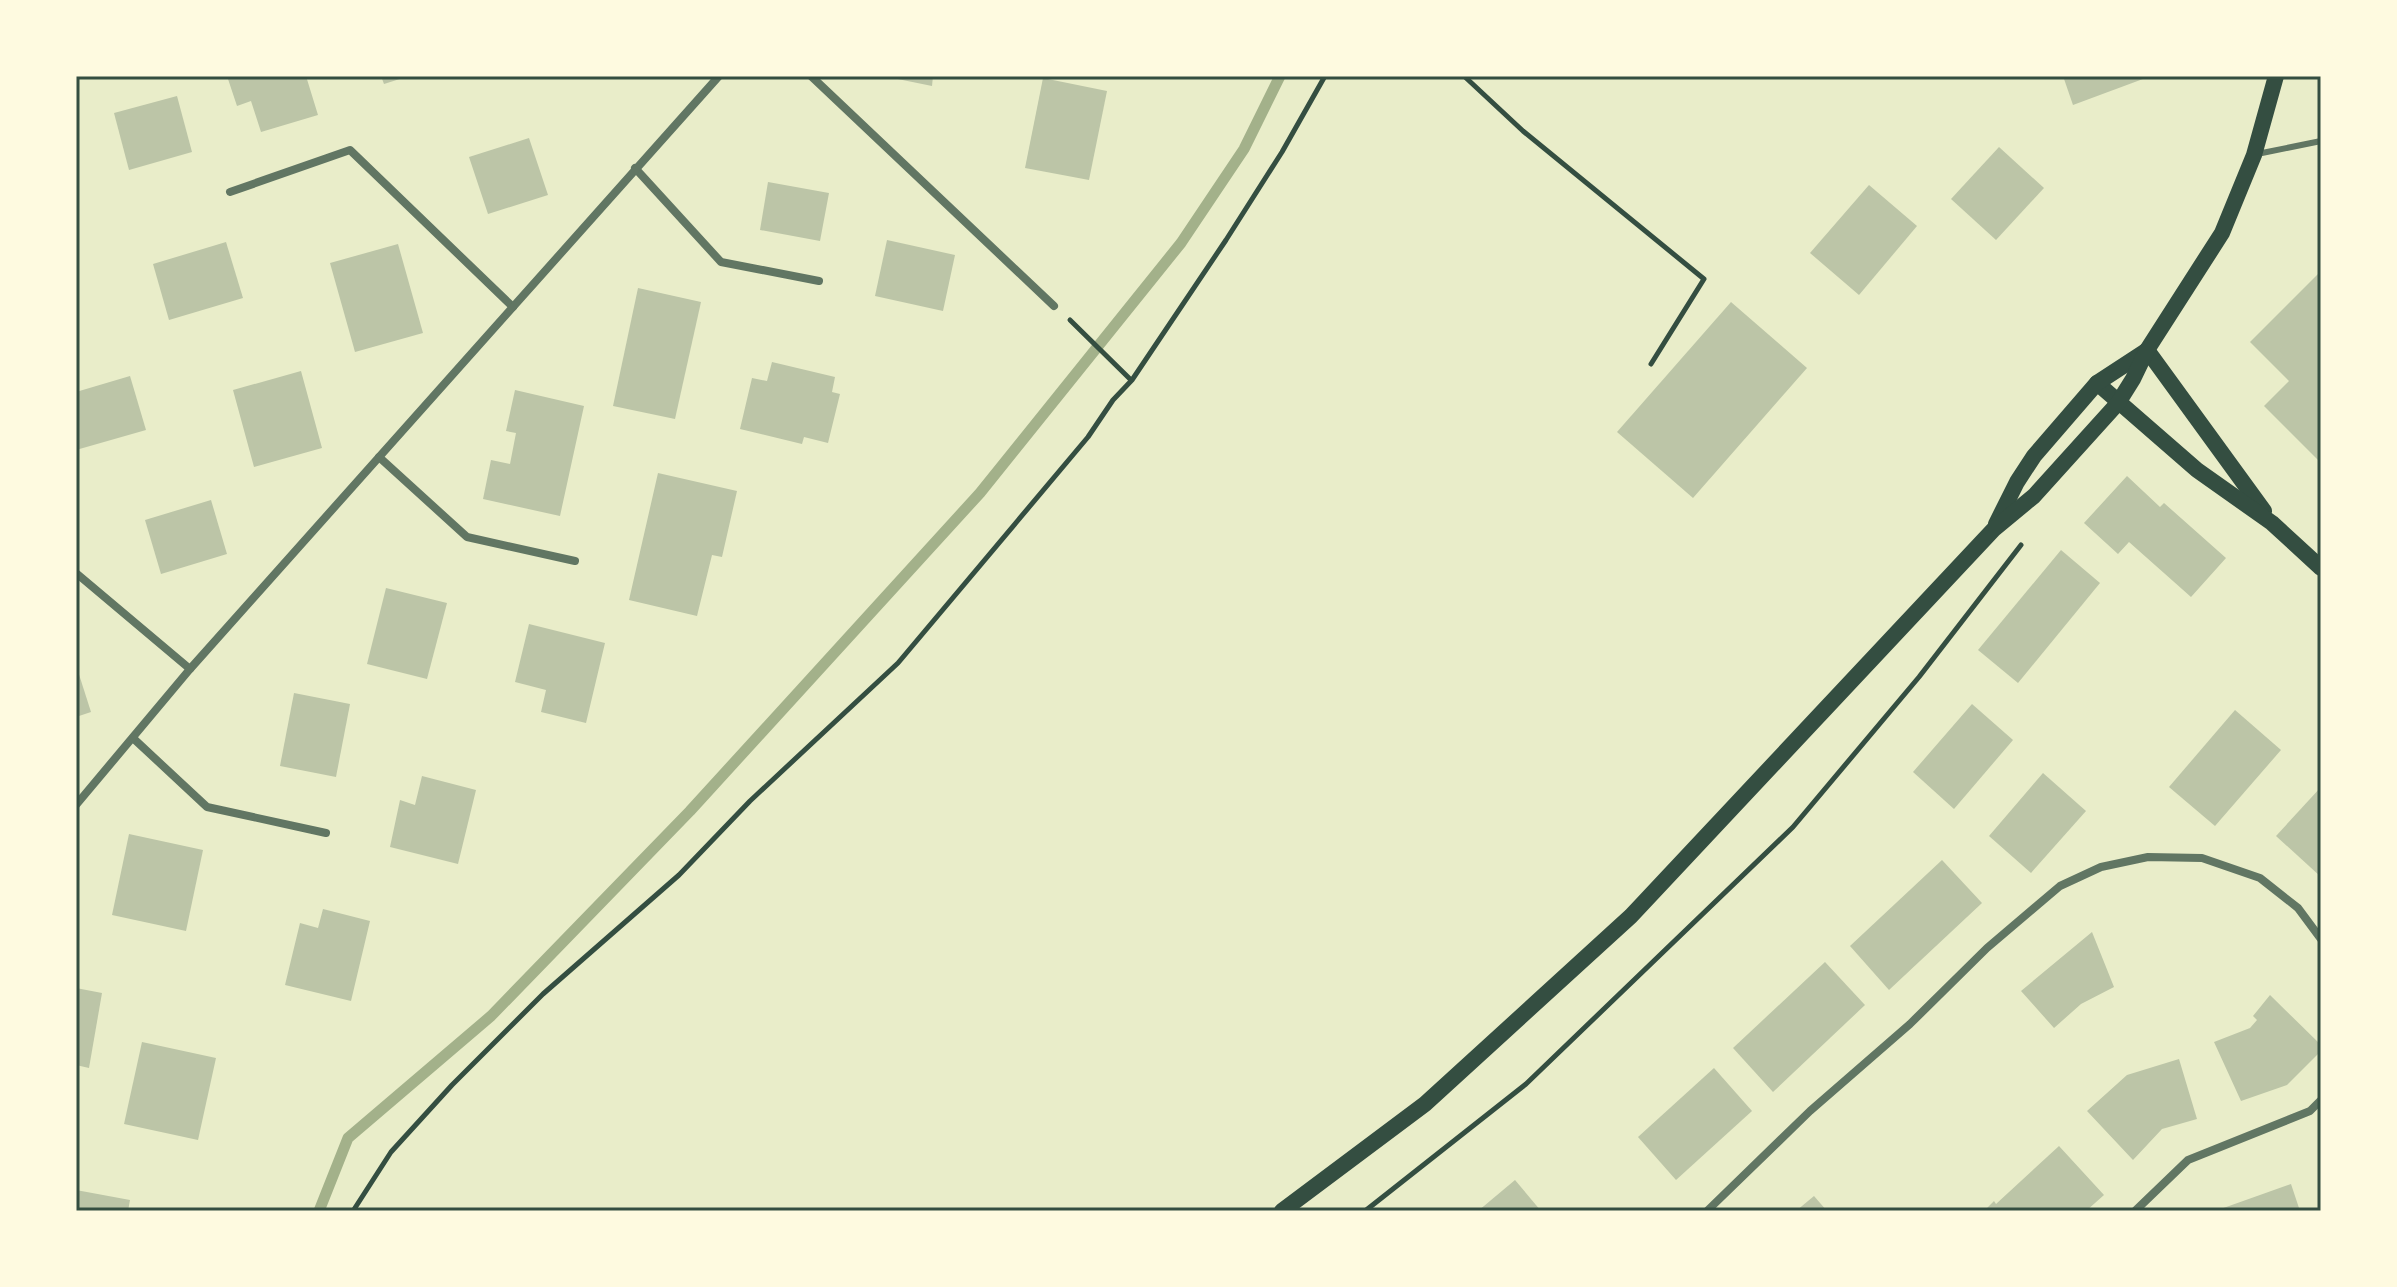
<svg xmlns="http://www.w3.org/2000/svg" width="2397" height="1287" viewBox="0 0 2397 1287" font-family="'Varela Round',sans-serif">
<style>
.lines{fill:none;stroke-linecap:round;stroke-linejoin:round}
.stream{stroke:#a3b18a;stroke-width:11}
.building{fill:#bcc5a7}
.path{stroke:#344e41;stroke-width:5}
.service{stroke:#617663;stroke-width:6}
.minor{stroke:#617663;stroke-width:8}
.secondary{stroke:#344e41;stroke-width:16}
.neatline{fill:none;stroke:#344e41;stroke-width:3}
</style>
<rect width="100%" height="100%" fill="#e9edc9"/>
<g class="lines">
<polyline class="stream" points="319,1211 348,1138 491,1016 690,811 980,493 1181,243 1244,149 1280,76"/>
</g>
<g class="building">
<polygon points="227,76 306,76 318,115 261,132 251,101 237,106"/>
<polygon points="381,76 406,76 406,77 384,84"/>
<polygon points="883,76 933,76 932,86"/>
<polygon points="2063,76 2151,76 2073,105"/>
<polygon points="1043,78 1107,91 1089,180 1025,168"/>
<polygon points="177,96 192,152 129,170 114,113"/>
<polygon points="529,138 548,195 488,214 469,157"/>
<polygon points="1999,147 2044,188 1996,240 1951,199"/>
<polygon points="768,182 829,193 820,241 760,230"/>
<polygon points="1869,185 1917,226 1859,295 1810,253"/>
<polygon points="887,240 955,255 943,311 875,296"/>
<polygon points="226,242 243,298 169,320 153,264"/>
<polygon points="398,244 423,333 355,352 330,263"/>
<polygon points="2321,271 2321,463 2264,406 2289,381 2250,342"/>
<polygon points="638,288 701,302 675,419 613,406"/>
<polygon points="1731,302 1807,368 1693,498 1617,432"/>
<polygon points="772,362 835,377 832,392 840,394 828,443 804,437 802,444 740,429 752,378 767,381"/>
<polygon points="301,371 322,448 254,467 233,390"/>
<polygon points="130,376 146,430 76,450 76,392"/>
<polygon points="515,390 584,406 560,516 483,499 491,460 510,464 516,433 506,431"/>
<polygon points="658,473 737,491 722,557 712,555 697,616 629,600"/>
<polygon points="2127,476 2160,507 2164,503 2226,558 2191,597 2129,542 2118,554 2084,523"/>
<polygon points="211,500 227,554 161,574 145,520"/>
<polygon points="2061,550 2100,583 2018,683 1978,650"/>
<polygon points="386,588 447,603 427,679 367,664"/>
<polygon points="529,624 605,643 586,723 541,712 546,690 515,682"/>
<polygon points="76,665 91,712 76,717"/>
<polygon points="294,693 350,704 336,777 280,766"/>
<polygon points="1972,704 2013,740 1954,809 1913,772"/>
<polygon points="2235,710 2281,750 2215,826 2169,787"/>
<polygon points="2043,773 2086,811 2031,873 1989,836"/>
<polygon points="422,776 476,790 458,864 390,847 400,800 415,805"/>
<polygon points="2321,787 2321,877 2276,836"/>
<polygon points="129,834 203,850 186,931 112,915"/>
<polygon points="1942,860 1982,903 1889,990 1850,946"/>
<polygon points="323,909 370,921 351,1001 285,985 300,923 318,928"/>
<polygon points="2092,932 2114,987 2081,1004 2054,1028 2021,991"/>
<polygon points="1825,962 1865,1005 1773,1092 1733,1048"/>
<polygon points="76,988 102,993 89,1068 76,1065"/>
<polygon points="2270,995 2321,1045 2321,1051 2287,1085 2241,1101 2214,1042 2250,1028 2257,1020 2253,1016"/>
<polygon points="142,1042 216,1058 198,1140 124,1124"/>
<polygon points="2179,1059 2197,1119 2162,1129 2133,1160 2087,1111 2127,1075"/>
<polygon points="1714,1068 1752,1111 1676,1180 1638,1137"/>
<polygon points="2059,1146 2104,1195 2086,1211 1984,1211 1994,1201 1996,1204"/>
<polygon points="1515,1180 1541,1211 1478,1211"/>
<polygon points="2291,1184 2300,1211 2215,1211"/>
<polygon points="76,1190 130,1200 128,1211 76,1211"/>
<polygon points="1814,1196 1827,1211 1796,1211"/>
</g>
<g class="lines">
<g class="path">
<polyline points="1464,76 1523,131 1704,279 1651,364"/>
<polyline points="1070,320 1131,380"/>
<polyline points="353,1211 391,1152 452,1085 543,994 679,875 750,801 898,663 1088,437 1113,400 1132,380 1226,240 1282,152 1325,76"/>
<polyline points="1365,1211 1526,1084 1793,827 1919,677 2021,545"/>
</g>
<polyline class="service" points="2257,154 2321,141"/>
<g class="minor">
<polyline points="811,76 1054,306"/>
<polyline points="635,168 721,262 819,281"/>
<polyline points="230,192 350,150 513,307"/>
<polyline points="379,457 467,537 575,561"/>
<polyline points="76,573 190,669"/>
<polyline points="134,739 207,807 326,833"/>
<polyline points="76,805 190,669 719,76"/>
<polyline points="1707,1211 1810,1111 1910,1024 1987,948 2060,886 2101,867 2148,857 2202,858 2260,878 2298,908 2321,939"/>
<polyline points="2135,1211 2188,1160 2310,1111 2321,1100"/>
</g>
<g class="secondary">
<polyline points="2147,350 2264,511"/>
<polyline points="2097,383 2197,470 2272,523 2321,568"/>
<polyline points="1996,524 2017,482 2034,456 2097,383 2146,351"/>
<polyline points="1282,1211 1425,1104 1631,916 1994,529 2034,496 2118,403 2133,379 2147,350 2222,233 2254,155 2276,76"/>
</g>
</g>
<rect width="2397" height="1287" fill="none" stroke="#fefae0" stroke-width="156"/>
<rect x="78" y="78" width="2241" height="1131" class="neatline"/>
</svg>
